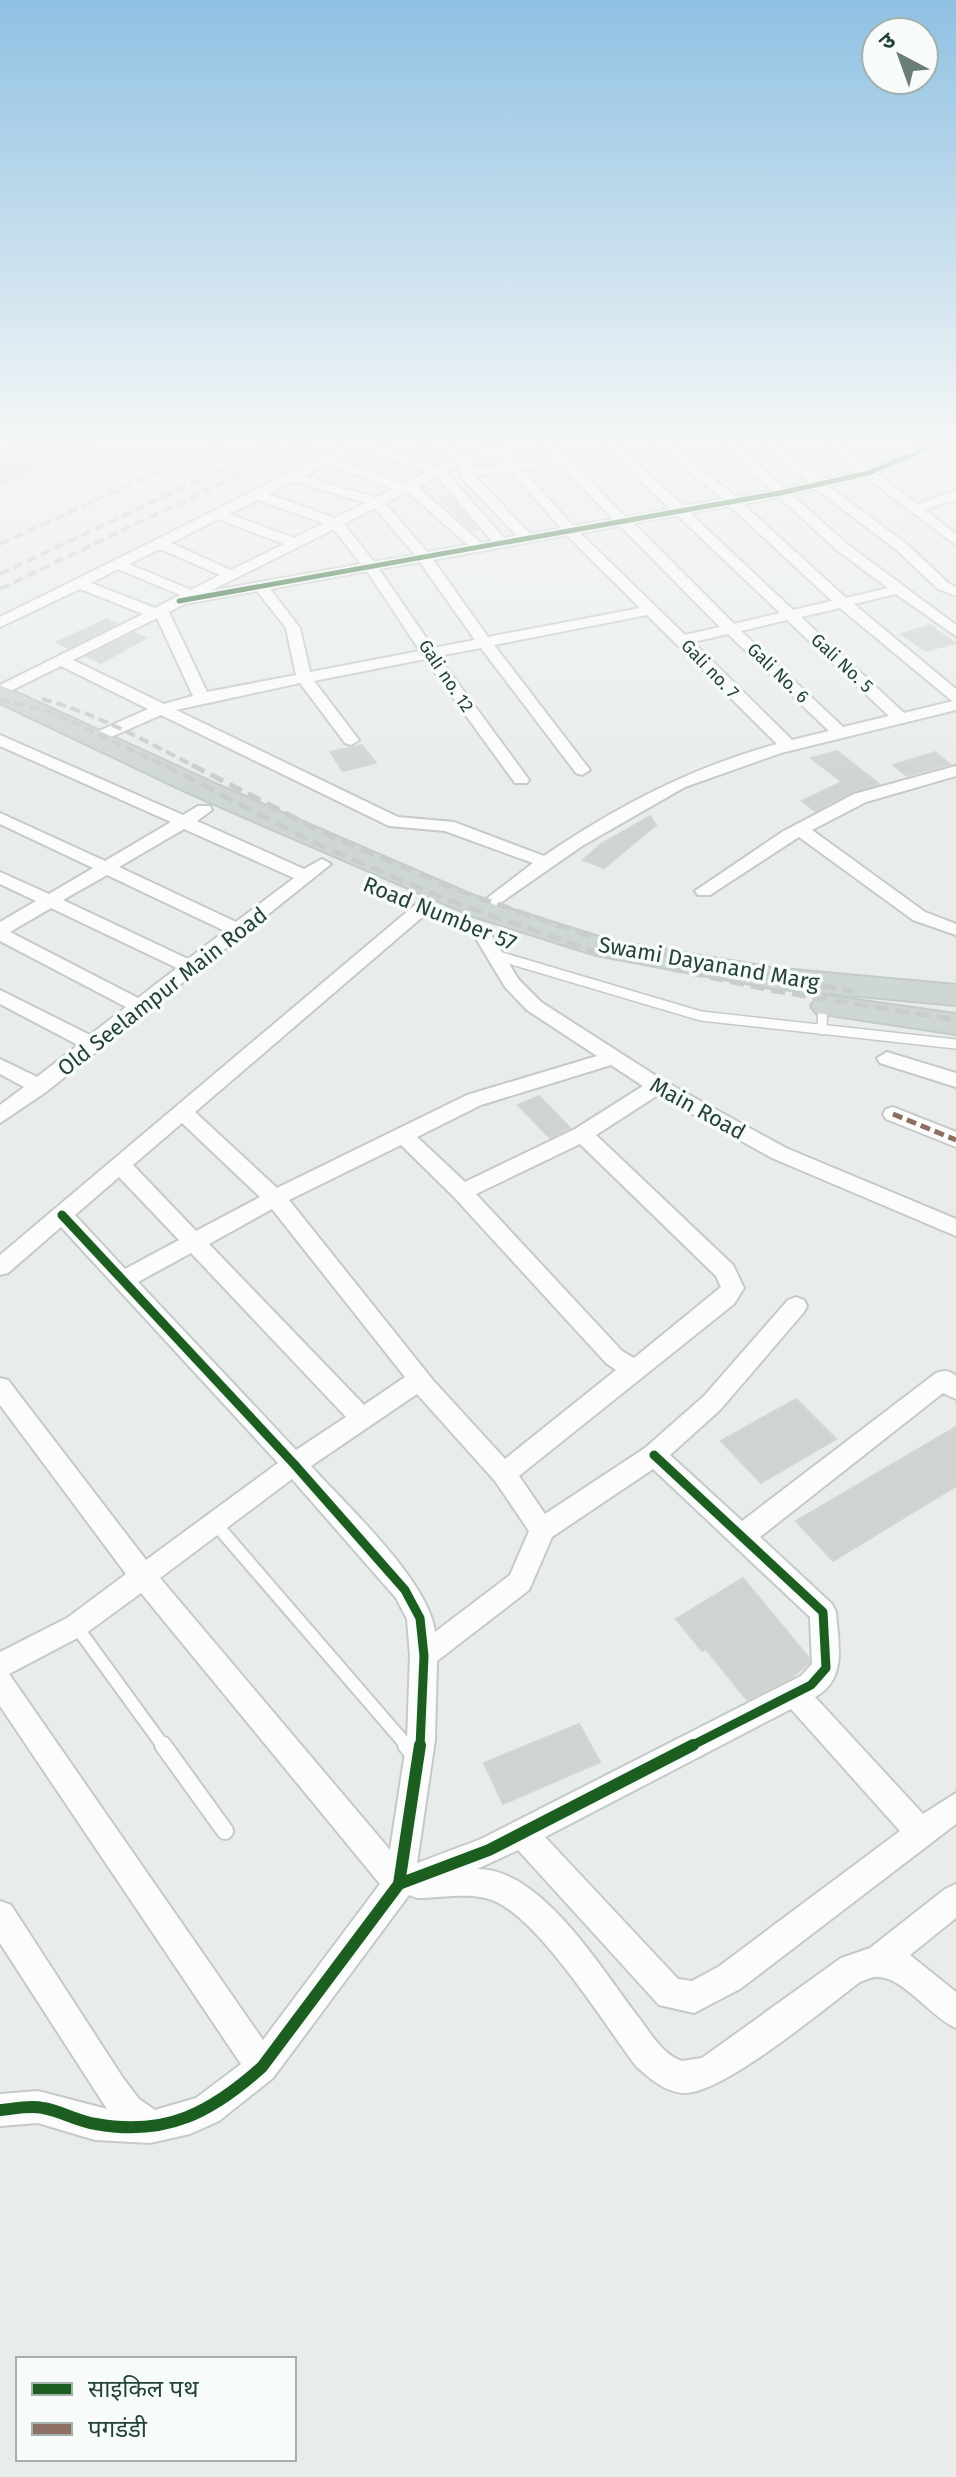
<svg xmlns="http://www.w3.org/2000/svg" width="956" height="2477" viewBox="0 0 956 2477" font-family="'Fira Sans','Noto Sans Devanagari',sans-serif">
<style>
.building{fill:#cfd4d2;stroke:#d1d6d4;stroke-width:2}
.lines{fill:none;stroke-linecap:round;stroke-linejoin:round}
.service-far2-casing{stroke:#c5cac8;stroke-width:12}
.service-far1-casing{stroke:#c5cac8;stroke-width:16}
.service-casing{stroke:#c5cac8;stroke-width:20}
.minor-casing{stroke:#c5cac8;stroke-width:4}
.primary-casing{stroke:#c3ccc9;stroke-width:4}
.trunk-casing{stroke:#c3ccc9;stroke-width:4}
.service-far2{stroke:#fcfcfc;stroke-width:9}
.service-far1{stroke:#fcfcfc;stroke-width:12}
.service{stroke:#fcfcfc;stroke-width:16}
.minor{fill:#fcfcfc;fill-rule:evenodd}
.primary{fill:#cfd7d5;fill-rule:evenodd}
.trunk{fill:#c6cecc;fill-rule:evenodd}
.rail-far1{stroke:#c9cdcc;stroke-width:4;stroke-dasharray:10 5;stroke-linecap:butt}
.rail{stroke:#c9cdcc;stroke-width:5;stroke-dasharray:14 7;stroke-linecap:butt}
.quiet{stroke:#8d6e63;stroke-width:5;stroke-dasharray:10 5;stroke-linecap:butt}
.cycleway-far2-casing{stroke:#f7fbf9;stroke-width:8}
.cycleway-far1-casing{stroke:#f7fbf9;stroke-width:14}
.cycleway-casing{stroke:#f7fbf9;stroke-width:17}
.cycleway-far2{stroke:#1b5e20;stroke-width:5}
.cycleway-far1{stroke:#1b5e20;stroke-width:9}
.cycleway{stroke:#1b5e20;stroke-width:12}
.labels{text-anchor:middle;stroke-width:7;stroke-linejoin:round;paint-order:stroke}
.far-street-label{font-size:18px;fill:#24423a;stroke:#f7fbf9}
.street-label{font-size:22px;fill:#24423a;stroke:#f7fbf9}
</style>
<rect width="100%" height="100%" fill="#e8edeb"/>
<g class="building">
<polygon points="450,497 478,529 471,530 439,498"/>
<polygon points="107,619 116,624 68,648 57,642"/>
<polygon points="930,625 955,643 926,651 901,634"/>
<polygon points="134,633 146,638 101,663 87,656"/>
<polygon points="362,745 376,763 343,771 330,752"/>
<polygon points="837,751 879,784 853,791 815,811 802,801 842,782 811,758"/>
<polygon points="935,752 950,764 907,776 893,765"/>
<polygon points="650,816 656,825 604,868 583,860 601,844"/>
<polygon points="539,1096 570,1128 550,1138 518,1105"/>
<polygon points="796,1399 836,1439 761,1483 721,1441"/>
<polygon points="956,1427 956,1486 833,1561 796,1521"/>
<polygon points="743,1578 809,1658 809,1663 792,1677 747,1700 706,1649 702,1651 676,1619"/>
<polygon points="579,1724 600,1762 503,1804 484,1763"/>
</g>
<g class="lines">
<defs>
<g id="service-far2">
<polyline points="495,955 701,1016 956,1044"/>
<polyline points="822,1030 823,1006"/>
</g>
<g id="service-far1">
<polyline points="214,1522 408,1747"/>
<polyline points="76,1626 164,1747"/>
</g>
<g id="service">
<polyline points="163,1745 225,1831"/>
<polyline points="406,1745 415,1756"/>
</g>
<g id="minor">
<path d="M351,443H367L437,467L455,458L423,443H441L466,454L516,443H551L626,517L670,509L602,443H616L683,506L723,499L654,443H668L736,497L772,491L721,443H735L784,488L809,483L763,443H777L821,480L858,471L824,443H838L870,468L929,443H947L877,474L917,504L956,491V499L925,510L956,534V545L866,477L828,486L908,545L948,583L956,587V596L938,589L898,551L816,489L791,494L847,544L956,625V636L896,594L854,604L956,689V710L781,753L685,787L582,846L483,915L474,910L477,906L533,863L445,831L389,826L161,715L102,741H90V735L148,709L61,666L0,696V685L143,614L80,589L0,627V617ZM539,446L552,458L517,463L509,452ZM358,449L427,472L403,484L338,459ZM497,455L505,464L472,469L471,460ZM328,464L393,489L376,498L305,476ZM559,464L613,519L573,526L522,469ZM459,466L461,477L517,536L504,538L446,472ZM511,471L561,528L530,534L475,476ZM437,477L492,541L481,543L418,487ZM294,481L366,503L335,518L268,494ZM408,492L468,545L427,552L385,503ZM779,497L837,550L888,588L846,598L743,504ZM258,500L324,523L294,538L229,514ZM730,506L832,601L793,610L690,513ZM375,508L415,555L374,562L344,524ZM677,515L780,613L734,624L633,523ZM218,519L284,544L231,570L171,543ZM620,526L720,627L685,635L580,533ZM334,529L361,564L210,591ZM567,535L640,608L488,637L433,560ZM160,549L220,575L191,590L129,564ZM420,562L475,640L433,648L379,569ZM118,569L180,595L155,608L91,583ZM367,571L420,651L310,672L300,628L270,589ZM257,591L286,628L296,675L207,692L169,612L184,604ZM840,608L951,700L953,701L904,713L801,617ZM647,615L777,744C692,767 617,806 544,856L454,822L398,817L176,710L300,683L345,743L351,745L359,740L314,681L425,659L515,783H527L529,780L527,777L438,656L481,648L576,773L582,775L590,770L494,645ZM157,618L193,696L164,704L73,660ZM787,620L889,716L843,727L741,631ZM728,634L829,731L792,740L693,642Z"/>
<path d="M0,735L183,815L198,806H210L212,810L197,821L304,869L322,859L331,864L46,1092L0,1123V1105L24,1087L0,1074V1059L37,1077L78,1045L0,1004V990L90,1035L126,1007L0,941V922L36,901L0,884V872L49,894L93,868L0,824V813L105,861L171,822L0,746ZM184,829L294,878L236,922L119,867ZM107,875L225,931L188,959L63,900ZM51,908L177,968L138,998L10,932Z"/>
<polygon points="956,766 956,776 866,802 812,830 925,912 956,924 956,935 913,920 799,837 710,895 698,895 695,891 782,832 854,794"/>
<path d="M421,904L430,909L427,913L195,1112L277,1188L467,1095L597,1056L527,1010L505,987L472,932L481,927L487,928L519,980L541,1002L664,1081L786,1148L956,1219V1236L772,1158L658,1095L596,1135L733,1265L744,1288L734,1304L519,1476L545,1514L645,1448L704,1396L788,1300L796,1297L804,1300L807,1306L804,1312L720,1410L670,1455L742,1521L936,1373C944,1370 949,1370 956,1376V1399L943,1393L760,1537L832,1604L836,1612C838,1643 848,1679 815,1697L923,1814L956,1793V1824L740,1989L694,2013L659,2005L518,1850L477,1869C542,1868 603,1972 639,2018C651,2034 663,2055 682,2061L702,2058L841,1958L870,1948L945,1889L956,1884V1918L910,1955L956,1992V2028C932,2018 904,1978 879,1977C873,1976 866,1980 860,1982C825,2008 723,2094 684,2093C665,2092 649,2078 636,2066C605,2026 533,1907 485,1898C465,1893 438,1898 417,1898L409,1895L273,2078L219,2121L190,2134L150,2143L95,2140L38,2123L0,2126V2094L38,2091L107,2109L0,1943V1901L11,1905L123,2078L139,2099L155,2110L196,2098L241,2064L0,1706V1652L67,1618L126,1574L0,1405V1378L8,1380L146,1560L278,1463L61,1227L8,1273L0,1275V1255L415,905ZM611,1065L643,1086L575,1129L465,1182L417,1137L481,1105ZM182,1123L260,1197L196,1231L133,1165ZM580,1144L716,1276L721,1287L634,1358L622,1351L476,1194ZM401,1145L454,1197L606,1363L616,1370L505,1459L432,1379L289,1200ZM119,1177L179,1240L125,1269L75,1215ZM272,1209L405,1377L364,1405L209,1244ZM191,1253L346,1417L296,1450L138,1282ZM417,1394L495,1481L529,1531L510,1575L435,1632C429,1581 346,1505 311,1466ZM653,1469L810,1617L812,1664L801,1676L481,1839L417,1863L435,1740L437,1661L529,1590L552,1537ZM292,1479L396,1598L407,1619L410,1656L407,1740L390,1850L160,1578ZM141,1593L380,1884L263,2040L9,1674L85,1634ZM791,1709L900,1831L718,1967L692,1981L678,1979L545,1837Z"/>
<polygon points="887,1052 956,1073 956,1087 880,1063 877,1058"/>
<polygon points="893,1107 956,1132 956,1147 886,1119 883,1114 886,1109"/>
</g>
<g id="primary">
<polygon points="60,443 88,443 85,447 0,483 0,469"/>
<polygon points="0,685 211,782 493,904 612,941 772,968 956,985 956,1005 772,988 596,955 473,916 191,794 0,703"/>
<polygon points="827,996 956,1014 956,1034 816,1013 811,1006 816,999"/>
</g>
<polygon id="trunk" points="26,443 56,443 54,448 0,469 0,454"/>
</defs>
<use href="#service-far2" class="service-far2-casing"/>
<use href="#service-far1" class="service-far1-casing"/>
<use href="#service" class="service-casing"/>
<use href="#minor" class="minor-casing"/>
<use href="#primary" class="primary-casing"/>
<use href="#trunk" class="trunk-casing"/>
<use href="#service-far2" class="service-far2"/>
<use href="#service-far1" class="service-far1"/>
<use href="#service" class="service"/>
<use href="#minor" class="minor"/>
<use href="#primary" class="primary"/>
<use href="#trunk" class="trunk"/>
<g class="rail-far1">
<polyline points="0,544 222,443"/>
<polyline points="0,574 277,443"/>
<polyline points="0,589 305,443"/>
<path d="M42,699C96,713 147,742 196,767"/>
<polyline points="0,700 51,712 168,767"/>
</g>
<g class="rail">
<polyline points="164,765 317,844 445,899 601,954 775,991 956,1020"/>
<polyline points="192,765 330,836 457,890 609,943 854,992"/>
</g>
<polyline class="quiet" points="893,1114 956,1140"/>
<defs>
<polyline id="cycleway-far2" points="179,601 780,493 868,473 941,443"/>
<g id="cycleway-far1">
<polyline points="62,1215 294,1464 405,1590 420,1618 424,1656 420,1747"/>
<polyline points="654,1455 823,1612 826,1668 811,1685 689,1747"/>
</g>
<g id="cycleway">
<polyline points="399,1884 489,1850 693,1745"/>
<path d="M0,2110C14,2109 29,2105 43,2108C61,2111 77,2121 96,2124C166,2137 212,2112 262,2067L399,1884L420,1745"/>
</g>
</defs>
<use href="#cycleway-far2" class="cycleway-far2-casing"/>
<use href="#cycleway-far1" class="cycleway-far1-casing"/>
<use href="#cycleway" class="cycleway-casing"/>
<use href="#cycleway-far2" class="cycleway-far2"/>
<use href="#cycleway-far1" class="cycleway-far1"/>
<use href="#cycleway" class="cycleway"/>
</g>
<linearGradient id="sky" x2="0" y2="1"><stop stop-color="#8fc1e3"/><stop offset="0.56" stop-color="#f5f7f6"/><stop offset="1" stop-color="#f5f7f6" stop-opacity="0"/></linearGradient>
<rect width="956" height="790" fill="url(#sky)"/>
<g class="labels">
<g class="far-street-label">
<text transform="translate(842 663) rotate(43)" y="6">Gali No. 5</text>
<text transform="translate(710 669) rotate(46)" y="6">Gali no. 7</text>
<text transform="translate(778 673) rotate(44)" y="6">Gali No. 6</text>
<text transform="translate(446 676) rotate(56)" y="6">Gali no. 12</text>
</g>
<g class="street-label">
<text transform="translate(440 913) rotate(22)" y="8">Road Number 57</text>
<text transform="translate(709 963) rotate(10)" y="8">Swami Dayanand Marg</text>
<text transform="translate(162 991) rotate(-38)" y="8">Old Seelampur Main Road</text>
<text transform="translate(698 1108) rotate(29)" y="8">Main Road</text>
</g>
</g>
<rect x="16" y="2357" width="280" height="104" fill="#f7fbf9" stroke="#a3b1ad" stroke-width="2"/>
<rect x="32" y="2383" width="40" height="12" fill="#1b5e20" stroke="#a3b1ad" stroke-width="2"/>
<text x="88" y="2397" font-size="24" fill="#24423a">साइकिल पथ</text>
<rect x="32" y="2423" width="40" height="12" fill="#8d6e63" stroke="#a3b1ad" stroke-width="2"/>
<text x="88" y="2437" font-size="24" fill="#24423a">पगडंडी</text>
<g transform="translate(900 56) rotate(319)"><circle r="38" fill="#f7fbf9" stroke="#a3b1ad" stroke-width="2"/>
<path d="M0-6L14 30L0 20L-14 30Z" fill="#697e78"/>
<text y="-12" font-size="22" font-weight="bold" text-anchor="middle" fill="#24423a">उ</text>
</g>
</svg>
